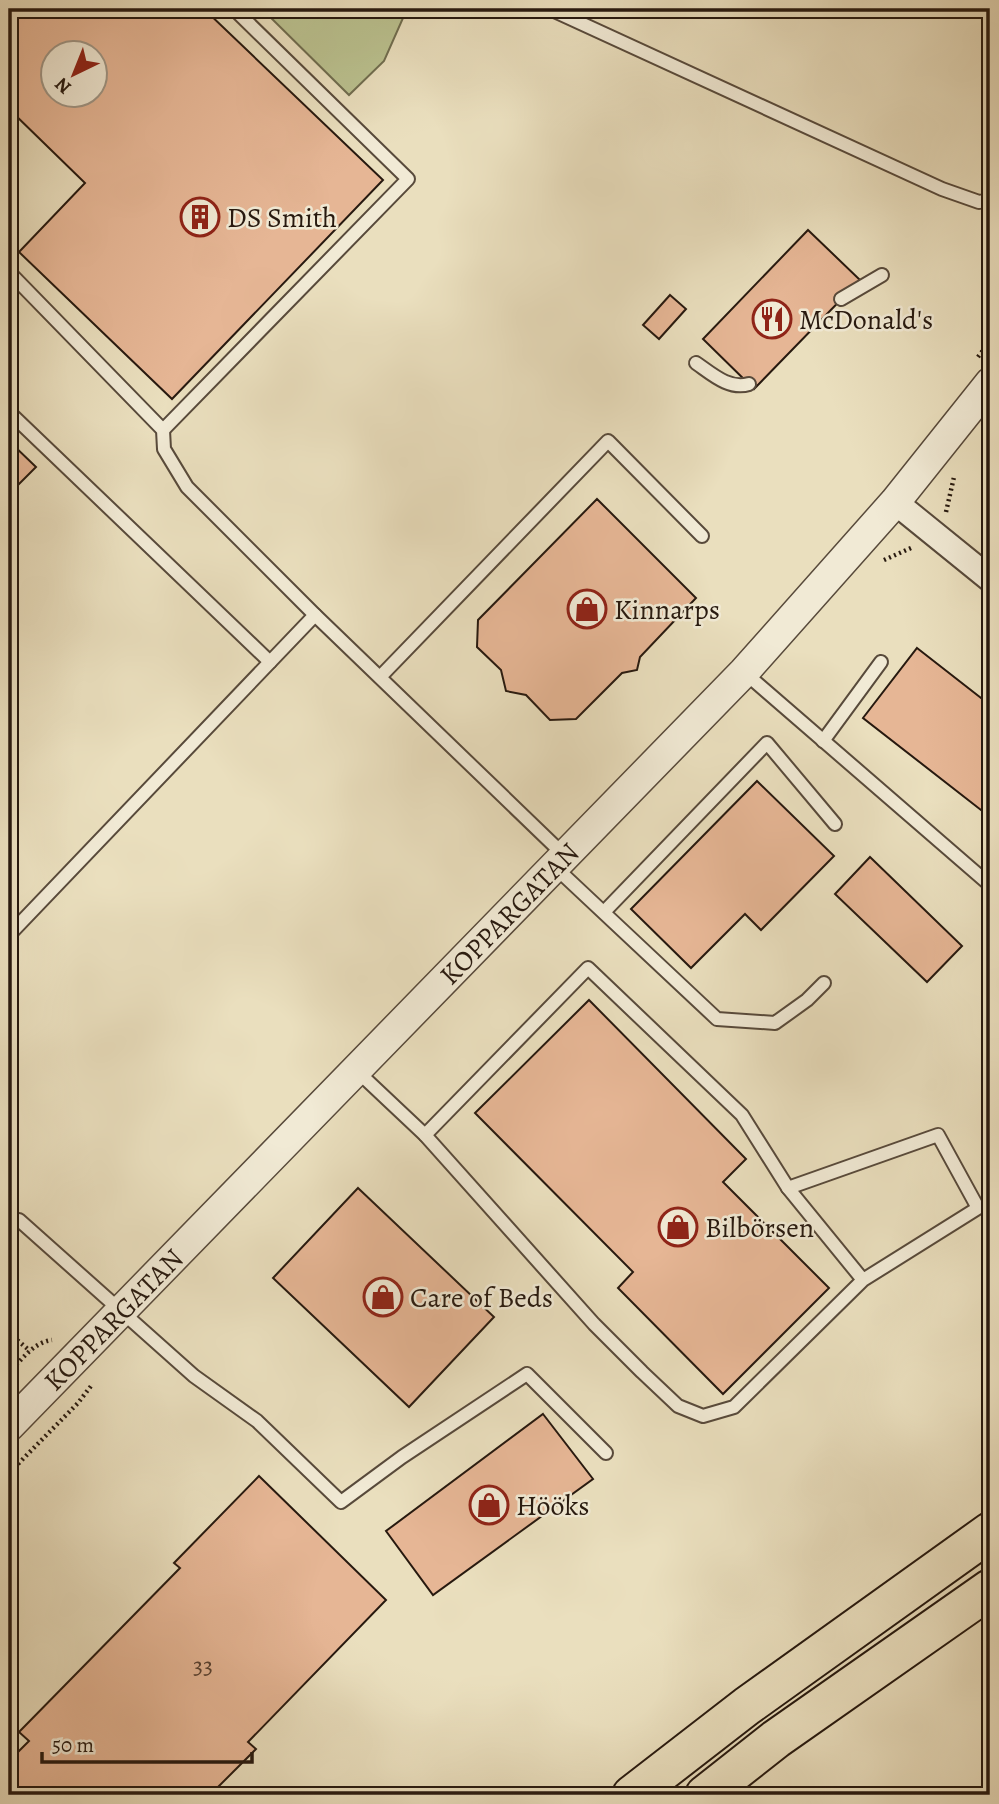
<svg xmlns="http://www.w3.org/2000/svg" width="999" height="1804" viewBox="0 0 999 1804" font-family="Alegreya,serif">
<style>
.green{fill:#bac18f;stroke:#706d4f;stroke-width:2}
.building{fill:#e6b695;stroke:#27190f;stroke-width:2;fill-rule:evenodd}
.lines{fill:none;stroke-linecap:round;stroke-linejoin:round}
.service-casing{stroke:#584a3b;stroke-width:16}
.minor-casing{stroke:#584a3b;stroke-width:28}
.tertiary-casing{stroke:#584a3b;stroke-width:33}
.motorway-casing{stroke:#27190f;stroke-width:42}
.path{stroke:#27190f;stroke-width:4.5;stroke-dasharray:2 3.5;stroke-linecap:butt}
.service{stroke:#f1ead5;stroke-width:12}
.minor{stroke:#f1ead5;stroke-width:24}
.tertiary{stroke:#f1ead5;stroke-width:30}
.motorway{stroke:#eadfbe;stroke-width:38}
.labels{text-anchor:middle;stroke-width:5;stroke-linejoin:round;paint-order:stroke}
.number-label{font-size:24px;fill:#574030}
.poi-label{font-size:28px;fill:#27190f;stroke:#f1ead5;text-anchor:start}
.street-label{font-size:28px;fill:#27190f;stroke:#f1ead5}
</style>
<rect width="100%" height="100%" fill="#eadfbe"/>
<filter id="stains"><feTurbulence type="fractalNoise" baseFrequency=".00286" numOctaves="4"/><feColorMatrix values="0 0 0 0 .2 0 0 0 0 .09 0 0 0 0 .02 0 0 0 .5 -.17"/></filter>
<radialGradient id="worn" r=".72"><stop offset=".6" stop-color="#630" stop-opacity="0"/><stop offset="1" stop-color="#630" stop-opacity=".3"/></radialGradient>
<polygon class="green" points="262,9 407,9 384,61 349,95"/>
<g class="building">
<path d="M9,9H204L383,180L172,399L19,252L85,183L9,109ZM52,52H94V94H52Z"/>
<polygon points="808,230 860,280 754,389 703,339"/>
<polygon points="670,295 686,309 659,339 643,325"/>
<polygon points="9,441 36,467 9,494"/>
<polygon points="597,499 696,598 640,657 637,670 622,673 576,719 550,720 526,695 506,691 501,670 477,647 478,620"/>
<polygon points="917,648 990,705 990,817 863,718"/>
<polygon points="757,781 834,856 761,930 745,914 691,968 631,909"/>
<polygon points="870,857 962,946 927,982 835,894"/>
<polygon points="589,1000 746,1159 723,1182 829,1288 723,1394 618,1288 633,1272 475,1113"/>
<polygon points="358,1188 494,1317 409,1407 273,1278"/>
<polygon points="543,1414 593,1479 433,1595 386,1531"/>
<polygon points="259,1476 386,1600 248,1742 256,1749 210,1795 21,1795 9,1783 9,1761 29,1741 19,1732 180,1568 174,1563"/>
</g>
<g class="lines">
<defs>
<g id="service">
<polyline points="550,9 942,189 979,202 990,200"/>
<polyline points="9,272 163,430 164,449 187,487 315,615 564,855"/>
<polyline points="841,299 882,275"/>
<path d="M696,363C712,374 729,390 749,384"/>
<polyline points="9,412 270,662"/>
<polyline points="163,430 408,179 234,9"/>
<polyline points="744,672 990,885"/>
<polyline points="380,677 608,441 702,536"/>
<polyline points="823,741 881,662"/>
<polyline points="555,867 717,1019 775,1023 807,1000 824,983"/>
<polyline points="604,912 767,743 835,824"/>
<polyline points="9,935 315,615"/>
<polyline points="356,1070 425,1135 594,1324 642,1372 678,1406 703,1416 734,1407 863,1280 978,1208 938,1135 788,1188 863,1280"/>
<polyline points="425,1135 588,968 742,1115 788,1188"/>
<polyline points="9,1229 19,1220 194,1376 257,1421 341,1502 402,1457 527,1374 606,1453"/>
</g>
<polyline id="minor" points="895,502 990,579"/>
<g id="tertiary">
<path id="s1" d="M9,1426L744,672L895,502L990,383"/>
</g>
<g id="motorway">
<polyline points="632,1795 747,1706 990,1532"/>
<polyline points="705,1795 776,1739 990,1589"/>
</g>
</defs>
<use href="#service" class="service-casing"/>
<use href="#minor" class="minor-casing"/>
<use href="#tertiary" class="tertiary-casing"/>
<use href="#motorway" class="motorway-casing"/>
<g class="path">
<polyline points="978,357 990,341"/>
<polyline points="946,512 954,477"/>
<polyline points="884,560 911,548"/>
<polyline points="9,1333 30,1351"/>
<path d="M9,1373C21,1360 34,1342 52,1340"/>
<polyline points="9,1470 17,1465 78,1403 91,1386"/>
</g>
<use href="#service" class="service"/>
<use href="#minor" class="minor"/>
<use href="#tertiary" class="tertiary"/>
<use href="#motorway" class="motorway"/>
</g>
<defs>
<symbol id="building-ring" viewBox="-11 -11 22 22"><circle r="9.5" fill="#f1ead5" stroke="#8f2418" stroke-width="1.5"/><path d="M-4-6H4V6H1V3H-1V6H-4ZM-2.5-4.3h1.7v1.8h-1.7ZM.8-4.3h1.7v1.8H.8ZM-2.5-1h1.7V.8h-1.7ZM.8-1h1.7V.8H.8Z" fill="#8f2418"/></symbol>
<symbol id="restaurant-ring" viewBox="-11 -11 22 22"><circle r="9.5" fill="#f1ead5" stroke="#8f2418" stroke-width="1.5"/><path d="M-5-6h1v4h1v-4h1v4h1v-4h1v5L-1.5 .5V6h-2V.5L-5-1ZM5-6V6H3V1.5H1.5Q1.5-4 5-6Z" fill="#8f2418"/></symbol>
<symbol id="shop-ring" viewBox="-11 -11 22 22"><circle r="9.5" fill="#f1ead5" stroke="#8f2418" stroke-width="1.5"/><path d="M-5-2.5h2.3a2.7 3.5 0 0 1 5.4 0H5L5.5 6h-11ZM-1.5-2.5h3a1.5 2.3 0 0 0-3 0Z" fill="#8f2418"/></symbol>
</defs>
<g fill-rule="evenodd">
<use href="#building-ring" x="178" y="195" width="44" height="44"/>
<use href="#restaurant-ring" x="750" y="297" width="44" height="44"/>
<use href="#shop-ring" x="565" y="587" width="44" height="44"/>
<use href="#shop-ring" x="656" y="1205" width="44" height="44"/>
<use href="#shop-ring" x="361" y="1275" width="44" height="44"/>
<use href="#shop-ring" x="467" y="1483" width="44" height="44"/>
</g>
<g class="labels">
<g class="number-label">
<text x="203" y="1674">33</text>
</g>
<g class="poi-label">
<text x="227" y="227">DS Smith</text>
<text x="799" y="329">McDonald's</text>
<text x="614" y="619">Kinnarps</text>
<text x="705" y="1237">Bilbörsen</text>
<text x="410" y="1307">Care of Beds</text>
<text x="516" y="1515">Hööks</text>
</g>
<g class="street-label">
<text dy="10" stroke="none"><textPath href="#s1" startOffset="716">KOPPARGATAN</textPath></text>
<text dy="10" stroke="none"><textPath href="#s1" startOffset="149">KOPPARGATAN</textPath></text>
</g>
</g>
<rect width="999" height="1804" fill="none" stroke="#eadfbe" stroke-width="35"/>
<rect x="10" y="10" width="978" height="1783" fill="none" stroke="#27190f" stroke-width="3.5"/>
<rect x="18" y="18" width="964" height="1769" fill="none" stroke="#27190f" stroke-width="2"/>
<g transform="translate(74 74) rotate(223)"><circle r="33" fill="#f1ead5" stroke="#a09686" stroke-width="2"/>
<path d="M0-5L12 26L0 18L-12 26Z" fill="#8f2418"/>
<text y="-10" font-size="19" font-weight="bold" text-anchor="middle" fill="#27190f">N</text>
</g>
<path d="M42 1752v10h210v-10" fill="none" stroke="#27190f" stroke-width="3.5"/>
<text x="52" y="1752" font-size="21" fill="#27190f" stroke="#f1ead5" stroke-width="5" paint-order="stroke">50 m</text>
<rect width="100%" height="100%" filter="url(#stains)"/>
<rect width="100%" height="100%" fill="url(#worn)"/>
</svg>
